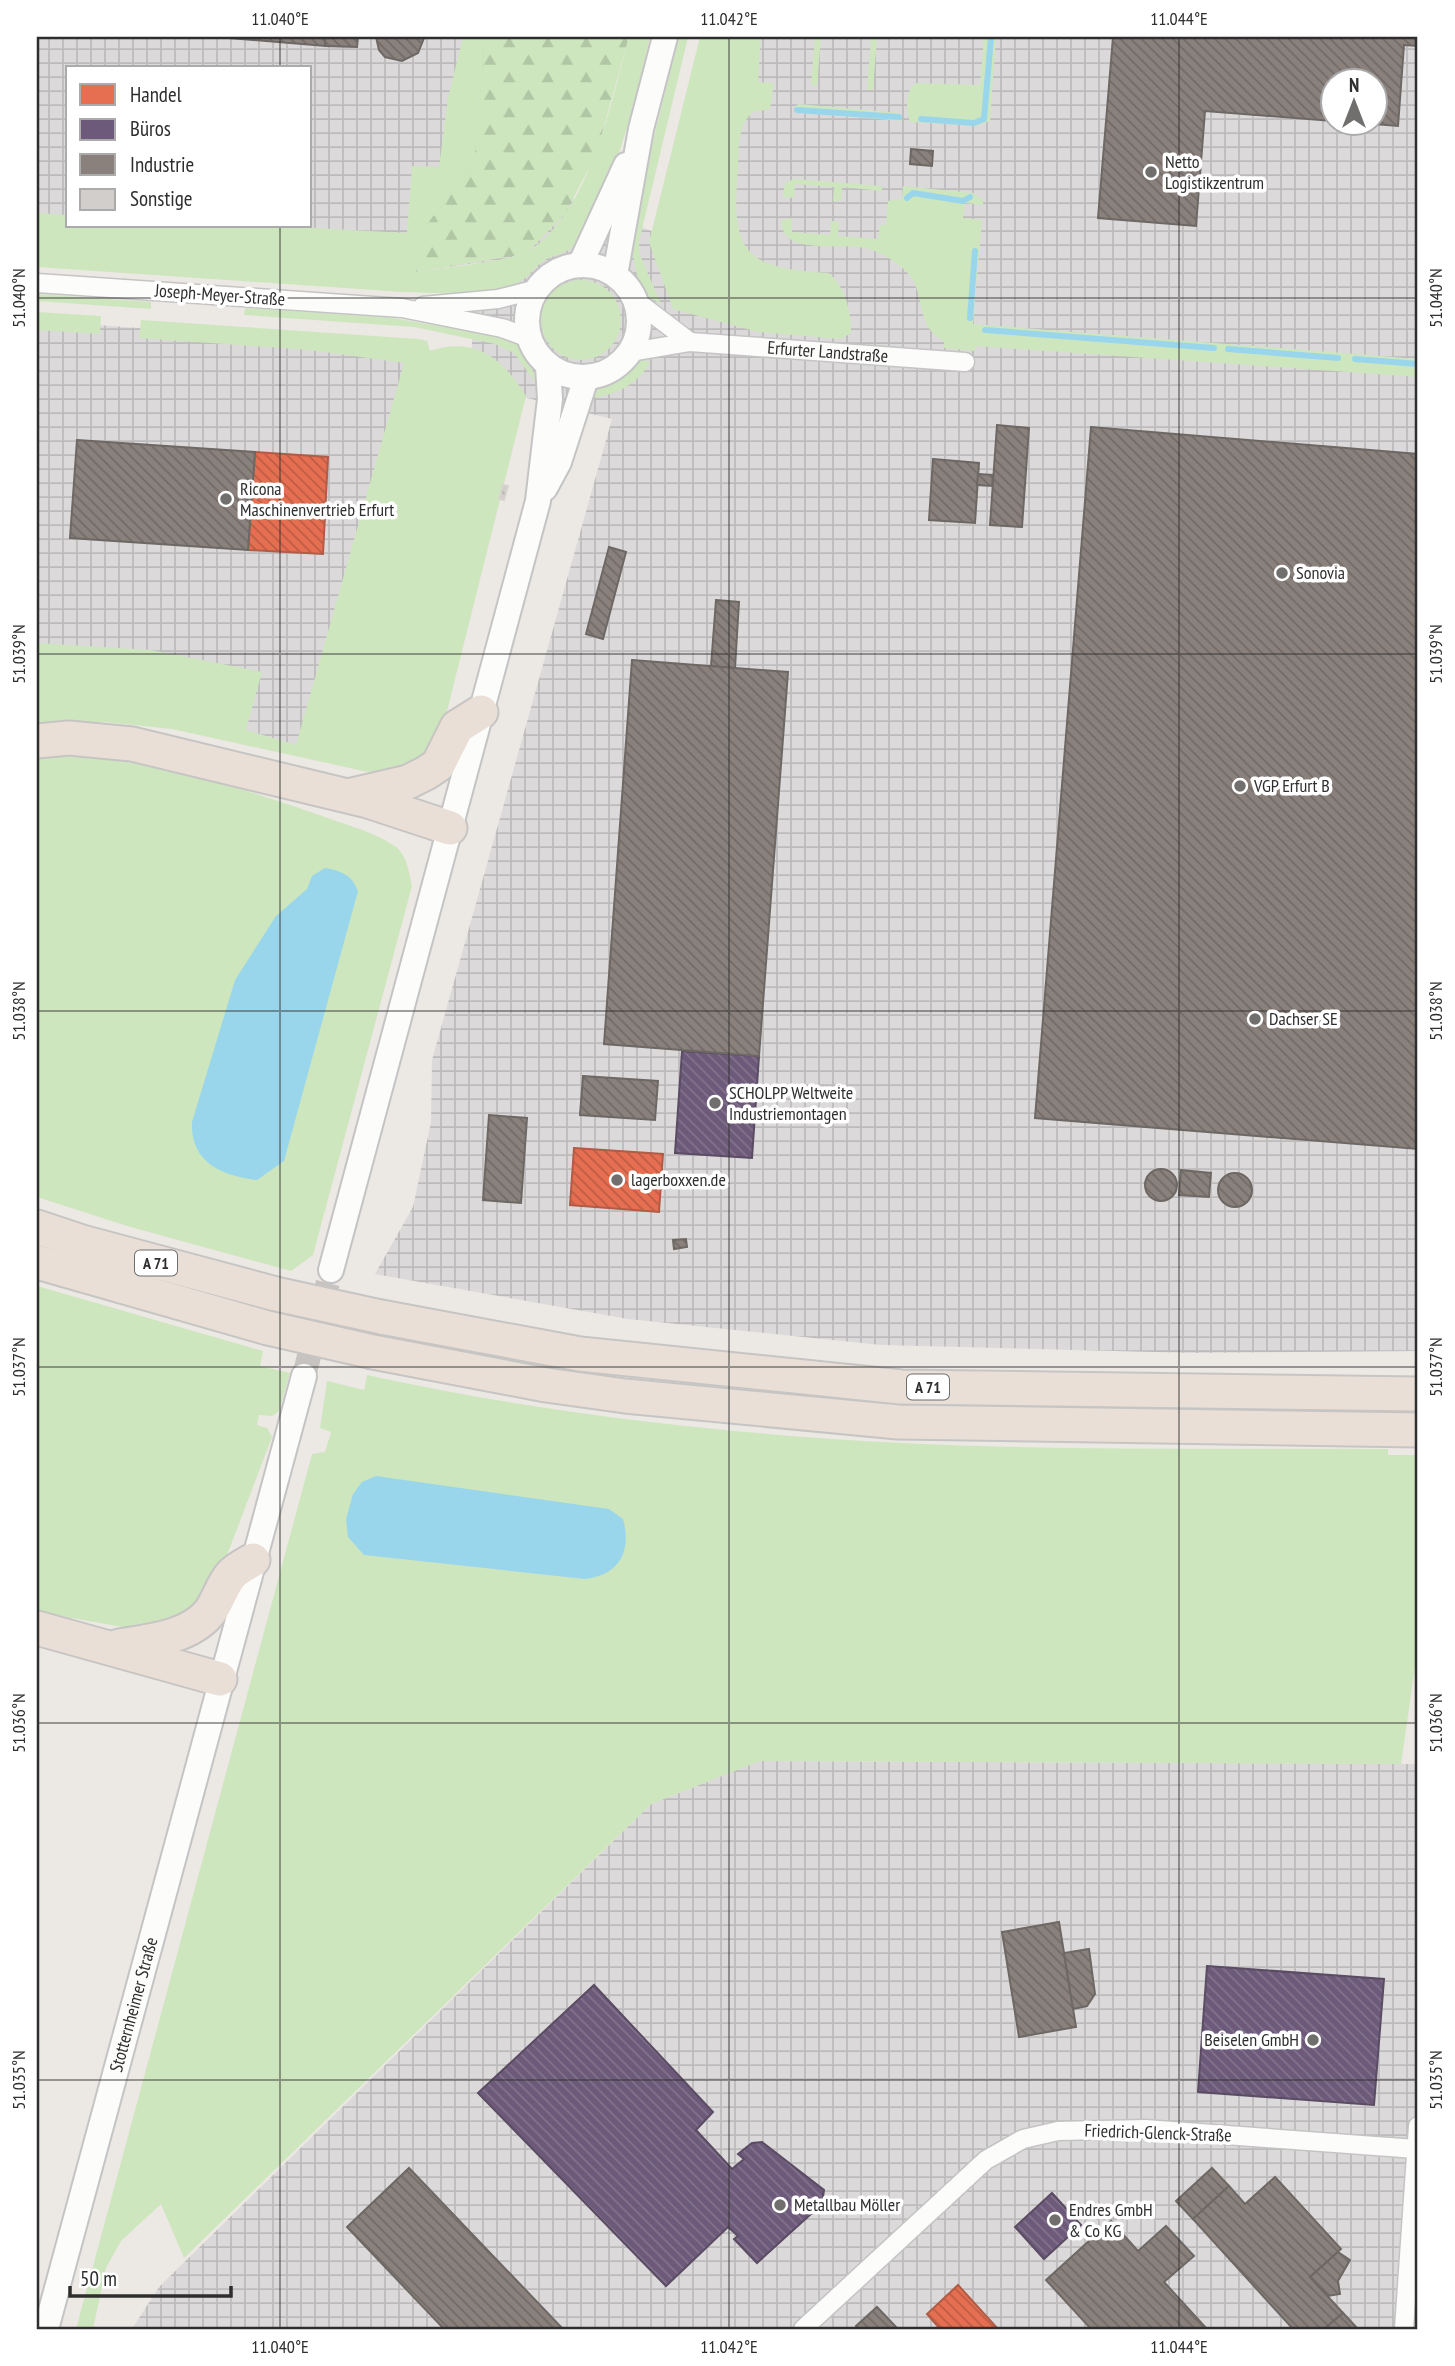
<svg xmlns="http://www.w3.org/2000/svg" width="1455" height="2366" viewBox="0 0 1455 2366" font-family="'PT Sans Narrow',sans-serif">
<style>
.industrial{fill:url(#industrial-grid);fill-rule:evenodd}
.grass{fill:#cee6be}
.forest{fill:url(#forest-firs)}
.water{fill:#99d6ec}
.shops{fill:url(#shops-back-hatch);stroke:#b05c46;stroke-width:2}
.offices{fill:url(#offices-back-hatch);stroke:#5a4c63;stroke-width:2}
.industry{fill:url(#industry-back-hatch);stroke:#6e6865;stroke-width:2}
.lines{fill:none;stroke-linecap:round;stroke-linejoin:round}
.stream{stroke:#99d6ec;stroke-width:6}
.building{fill:url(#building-back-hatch);stroke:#d7d4d0;stroke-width:2}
.secondary-tunnel{stroke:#c6c3c0;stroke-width:24;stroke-dasharray:24 12;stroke-linecap:butt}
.minor-casing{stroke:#c5c4c5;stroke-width:21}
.secondary-casing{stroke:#c5c4c5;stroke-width:28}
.motorway-casing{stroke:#c6c5c4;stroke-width:37}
.minor{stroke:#fcfcfb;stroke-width:18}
.secondary{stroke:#fcfcfb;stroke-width:24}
.motorway{stroke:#eadfd6;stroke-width:33}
.motorway-bridge-casing{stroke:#c6c5c4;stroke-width:37;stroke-linecap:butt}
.motorway-bridge{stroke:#eadfd6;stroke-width:33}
.ticks{fill:none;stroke:#2e2e2e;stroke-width:2;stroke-opacity:0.45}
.poi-dot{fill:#706f6e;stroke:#fff;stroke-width:2.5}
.labels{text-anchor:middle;stroke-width:7;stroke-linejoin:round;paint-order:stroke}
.shield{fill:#fff;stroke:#6d6d6d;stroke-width:2}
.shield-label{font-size:16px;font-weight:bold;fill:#2e2e2e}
.poi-label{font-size:18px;fill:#2e2e2e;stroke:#fff;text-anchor:start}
.street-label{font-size:18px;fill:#2e2e2e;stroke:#fff}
.neatline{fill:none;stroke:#2e2e2e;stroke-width:2.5}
.ticks-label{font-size:18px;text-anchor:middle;fill:#2e2e2e}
</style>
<defs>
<pattern id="industrial-grid" width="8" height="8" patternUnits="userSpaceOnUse" patternTransform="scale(1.75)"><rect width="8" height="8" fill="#dcd9db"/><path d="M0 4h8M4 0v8" fill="none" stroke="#bdbbbc"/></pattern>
<pattern id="forest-firs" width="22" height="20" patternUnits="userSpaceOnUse" patternTransform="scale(1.75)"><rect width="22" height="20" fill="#cee6be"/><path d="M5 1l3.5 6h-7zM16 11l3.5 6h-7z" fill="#b1c6a4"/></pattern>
<pattern id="shops-back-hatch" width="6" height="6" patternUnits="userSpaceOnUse" patternTransform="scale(1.75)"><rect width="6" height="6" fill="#e76f51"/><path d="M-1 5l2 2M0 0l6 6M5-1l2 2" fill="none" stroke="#bc5c44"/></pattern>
<pattern id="offices-back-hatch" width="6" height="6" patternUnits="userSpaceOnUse" patternTransform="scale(1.75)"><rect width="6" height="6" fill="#6d597a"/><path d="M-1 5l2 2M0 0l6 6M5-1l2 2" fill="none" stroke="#82738c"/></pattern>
<pattern id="industry-back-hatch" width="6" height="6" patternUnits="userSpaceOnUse" patternTransform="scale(1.75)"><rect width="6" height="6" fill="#8a817c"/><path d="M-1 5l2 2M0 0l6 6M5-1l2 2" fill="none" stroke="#716a66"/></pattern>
<pattern id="building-back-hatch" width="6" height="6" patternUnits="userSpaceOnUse" patternTransform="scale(1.75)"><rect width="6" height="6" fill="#d1cecb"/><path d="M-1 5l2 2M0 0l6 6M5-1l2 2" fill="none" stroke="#b4b1af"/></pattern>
</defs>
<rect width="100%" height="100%" fill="#ece8e4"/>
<g class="industrial">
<path d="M37,37H629L573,199L661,235L714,37H1418V1351L1192,1353L881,1345L628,1319L375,1274L413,1207L431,1122L432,1060L612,419L519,396L296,745L239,728L37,708V321L417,347L471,360L477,263L416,272L37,234ZM68,68H310V226H68ZM1332,80H1374V122H1332Z"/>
<polygon points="759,1761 1418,1764 1418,2329 132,2329 159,2287 651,1804"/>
</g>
<g class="grass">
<path d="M463,37H485L474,165L420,233L416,272C435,269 518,259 528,252C591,209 610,106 629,37H650C638,87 609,217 570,249C562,255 549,256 541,263C531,271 526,281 513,285C477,296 438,293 402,292L37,267V213L68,215V226H275L407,233L412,166L439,167L448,98Z"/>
<polygon points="679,37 688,37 639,242 640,255 661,304 650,298 638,280 631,247 637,204"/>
<path d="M700,37H761L758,82L774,83L770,109L753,112C737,126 739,147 738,167C731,252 742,268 829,273C845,286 852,314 851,333L841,339L758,332L673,309L649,242Z"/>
<polygon points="815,37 821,37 817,86 811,85"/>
<polygon points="871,37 877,37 873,90 867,90"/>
<path d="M984,37H996L990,121L976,126L910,122C906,110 905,90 916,83L980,85Z"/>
<polygon points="799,104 899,113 902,121 795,112 795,106"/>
<polygon points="794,179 882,186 882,191 842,187 841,201 833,201 834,187 795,184 794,198 783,197 785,183"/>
<path d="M903,186L973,193L983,200V205L965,203L963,218L982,220L973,324L1418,359V377L976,346L975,351L944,348V341C919,329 924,304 914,282C907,268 886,255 872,250C845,239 782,260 781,220L792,218V232L830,235L831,221L839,222L838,236L878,239L880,225H886L888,201L902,199Z"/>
<circle cx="581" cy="320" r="40"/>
<polygon points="37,294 151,302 151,309 37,301"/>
<polygon points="245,308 393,318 496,336 516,342 527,352 537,385 514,353 495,344 414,327 244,315"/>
<polygon points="37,312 101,316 100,334 37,330"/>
<path d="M141,320L419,339L427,341L430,351C476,336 503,359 526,396L441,735L413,765L368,772L172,729L105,722L37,723V643L151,650L262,672L246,730L296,745L404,363L310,350L139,338Z"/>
<path d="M643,360L650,362C639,384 615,395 592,398C603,380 622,365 643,360Z"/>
<path d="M62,755C152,760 237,786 322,816C346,825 375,832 396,847C407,855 409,873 412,886L313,1255L291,1271L127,1226L37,1197V756Z"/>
<polygon points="37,1286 263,1351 260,1366 290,1373 279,1411 272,1416 259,1415 257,1425 267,1428 272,1437 216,1584 185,1617 140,1630 37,1612"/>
<path d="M367,1375C539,1413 726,1434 902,1443C1063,1451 1226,1448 1388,1449V1455H1418V1646L1401,1764L760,1761L651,1804L184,2258L161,2204L121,2241L106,2268L93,2329H76L312,1454L325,1452L331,1432L320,1428L327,1381L364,1390Z"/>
</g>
<polygon class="forest" points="485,37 629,37 596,155 565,214 526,254 416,272 420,233 474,165"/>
<g class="water">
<path d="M325,868C342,871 352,875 358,891L284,1161L257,1180C221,1176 190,1162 192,1122L235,980L276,916L307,889L312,876Z"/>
<path d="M376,1476L609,1509L623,1519C632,1552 619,1575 585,1579L364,1555L348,1537L346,1519L353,1494L362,1482Z"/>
</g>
<g class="shops">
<polygon points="255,452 328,457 323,554 248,550"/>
<polygon points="574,1148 663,1154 659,1212 570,1205"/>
<polygon points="958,2285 998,2329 940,2329 927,2314"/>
</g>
<g class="offices">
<polygon points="682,1051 759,1056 752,1158 675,1153"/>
<polygon points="1207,1966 1384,1979 1374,2105 1198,2092"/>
<polygon points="594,1985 713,2112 696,2130 732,2169 744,2159 738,2154 752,2143 762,2142 824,2190 822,2204 757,2263 734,2239 738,2236 728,2227 666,2286 478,2093"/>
<polygon points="1052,2193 1081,2225 1044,2259 1015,2227"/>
</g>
<g class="industry">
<polygon points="217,37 325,37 325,46"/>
<polygon points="325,37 358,37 357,47 325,46"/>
<polygon points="376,37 424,37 424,38 418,53 402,61 385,57 379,50"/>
<polygon points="1113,37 1418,37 1418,46 1404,45 1398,126 1348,122 1374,122 1374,80 1332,80 1332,121 1205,111 1196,226 1098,218"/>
<polygon points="911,149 933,151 932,166 910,164"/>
<polygon points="997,425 1029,428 1022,527 990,525"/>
<polygon points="1091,427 1418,454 1418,1149 1035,1118"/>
<polygon points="77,440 255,452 248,550 70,538"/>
<polygon points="933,459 979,463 975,523 929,520"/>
<polygon points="978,474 993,475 992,486 977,485"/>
<polygon points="609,547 626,552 603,639 586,634"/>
<polygon points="716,600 739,602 735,668 711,666"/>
<polygon points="632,660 788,672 759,1056 604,1044"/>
<polygon points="583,1076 658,1081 655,1120 580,1115"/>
<polygon points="489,1115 527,1118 521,1203 483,1200"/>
<circle cx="1161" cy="1185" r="16"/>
<polygon points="1181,1170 1211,1173 1209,1197 1179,1195"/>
<circle cx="1235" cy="1190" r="17"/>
<polygon points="686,1239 687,1247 674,1249 673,1240"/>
<polygon points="1059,1922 1076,2027 1019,2037 1002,1932"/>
<polygon points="1089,1949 1095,1994 1087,2006 1073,2009 1064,1953"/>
<polygon points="409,2168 563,2329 444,2329 347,2227"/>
<polygon points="1212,2168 1229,2186 1193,2219 1176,2201"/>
<polygon points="1275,2177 1341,2249 1310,2277 1343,2313 1324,2329 1293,2329 1193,2219 1229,2186 1245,2204"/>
<polygon points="1111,2221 1138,2251 1166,2226 1194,2256 1164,2282 1207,2329 1091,2329 1046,2280"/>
<polygon points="1338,2252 1350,2260 1338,2281 1340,2294 1328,2296 1310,2277"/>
<polygon points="877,2307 898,2329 860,2329 856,2326"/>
<polygon points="1343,2313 1358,2329 1324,2329"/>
</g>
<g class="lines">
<g class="stream">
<polyline points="797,110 899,117"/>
<polyline points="921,119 974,123 984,119 991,37"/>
<polyline points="907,198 913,193 963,201 970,197"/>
<polyline points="970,318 975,251"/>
<polyline points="985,330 1214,348"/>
<polyline points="1228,349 1338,358"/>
<polyline points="1355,359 1418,364"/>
</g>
</g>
<polygon class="building" points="503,485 508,486 504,500 499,499"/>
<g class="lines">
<polyline class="secondary-tunnel" points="304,1376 331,1270"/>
<defs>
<g id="minor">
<polyline points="37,283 402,308 502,328 529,338"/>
<polyline points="636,301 690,342"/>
<polyline points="423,306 498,299 537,289"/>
<path id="s1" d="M631,352L690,342L965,362"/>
<polyline points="803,2329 986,2160 1023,2139 1058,2131 1145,2129 1416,2149"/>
<polyline points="1404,2329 1418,2126"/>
</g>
<g id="secondary">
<circle cx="583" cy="321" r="56"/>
<polyline points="580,265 626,165"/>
<polyline points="615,275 641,129 665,37"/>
<polyline points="545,488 559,462 586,378"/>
<polyline points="331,1270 538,501 550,399 548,366"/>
<path id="s2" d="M46,2329L304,1376"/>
</g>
<g id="motorway">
<polyline points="37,741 69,738 132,744 368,801 450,828"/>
<polyline points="352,795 408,782 426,773 438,765 457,727 481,712"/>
<polyline points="37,1227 82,1242 276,1294"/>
<polyline points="37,1262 268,1328"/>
<polyline points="381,1317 580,1354 901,1387 1418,1394"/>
<polyline points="373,1352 546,1385 625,1396 898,1422 1418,1430"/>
<polyline points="37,1628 220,1679"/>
<path d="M119,1646C149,1641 188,1638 209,1613C218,1602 222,1585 231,1575C236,1569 246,1564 253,1560"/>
</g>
</defs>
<use href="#minor" class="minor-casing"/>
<use href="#secondary" class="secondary-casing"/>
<use href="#motorway" class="motorway-casing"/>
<use href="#minor" class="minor"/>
<use href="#secondary" class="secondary"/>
<use href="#motorway" class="motorway"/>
<defs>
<g id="motorway-bridge">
<polyline points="276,1294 381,1317"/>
<polyline points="268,1328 373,1352"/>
</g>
</defs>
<use href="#motorway-bridge" class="motorway-bridge-casing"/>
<use href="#motorway-bridge" class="motorway-bridge"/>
</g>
<path class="ticks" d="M280,37V68M729,37V2329M1179,37V2329M280,226V2329M37,298H1418M37,654H1418M37,1011H1418M37,1367H1418M37,1723H1418M37,2080H1418"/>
<g class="poi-dot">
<circle cx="1151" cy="172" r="7"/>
<circle cx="226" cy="499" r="7"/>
<circle cx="1282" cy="573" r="7"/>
<circle cx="1240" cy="786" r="7"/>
<circle cx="1255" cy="1019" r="7"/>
<circle cx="715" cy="1103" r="7"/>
<circle cx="617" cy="1180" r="7"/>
<circle cx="1313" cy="2040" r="7"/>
<circle cx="780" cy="2205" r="7"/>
<circle cx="1055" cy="2220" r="7"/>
</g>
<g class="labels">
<g class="shield">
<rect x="135" y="1250.5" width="42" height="25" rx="5"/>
<rect x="907" y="1374.5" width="42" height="25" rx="5"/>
</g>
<g class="shield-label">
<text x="156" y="1269">A 71</text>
<text x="928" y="1393">A 71</text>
</g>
<g class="poi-label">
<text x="1165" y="168">Netto<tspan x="1165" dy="21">Logistikzentrum</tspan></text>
<text x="240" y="495">Ricona<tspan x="240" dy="21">Maschinenvertrieb Erfurt</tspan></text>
<text x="1296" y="579">Sonovia</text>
<text x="1254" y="792">VGP Erfurt B</text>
<text x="1269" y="1025">Dachser SE</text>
<text x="729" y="1099">SCHOLPP Weltweite<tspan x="729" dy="21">Industriemontagen</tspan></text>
<text x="631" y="1186">lagerboxxen.de</text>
<text x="1299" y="2046" text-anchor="end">Beiselen GmbH</text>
<text x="794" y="2211">Metallbau Möller</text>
<text x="1069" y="2216">Endres GmbH<tspan x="1069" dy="21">&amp; Co KG</tspan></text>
</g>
<g class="street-label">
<text transform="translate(220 295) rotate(4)" y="6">Joseph-Meyer-Straße</text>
<text dy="6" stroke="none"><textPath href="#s1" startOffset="198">Erfurter Landstraße</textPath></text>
<text dy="6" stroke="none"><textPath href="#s2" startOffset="336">Stotternheimer Straße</textPath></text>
<text transform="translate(1158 2133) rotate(2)" y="6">Friedrich-Glenck-Straße</text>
</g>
</g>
<rect width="1455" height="2366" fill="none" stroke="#ffffff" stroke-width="77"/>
<rect x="66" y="66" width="245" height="161" fill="#ffffff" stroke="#ababab" stroke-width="2"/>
<rect x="80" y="84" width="35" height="21" fill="#e76f51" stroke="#ababab" stroke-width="2"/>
<text x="130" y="102" font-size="21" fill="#2e2e2e">Handel</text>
<rect x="80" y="119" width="35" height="21" fill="#6d597a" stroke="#ababab" stroke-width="2"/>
<text x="130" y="136" font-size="21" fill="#2e2e2e">Büros</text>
<rect x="80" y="154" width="35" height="21" fill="#8a817c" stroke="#ababab" stroke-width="2"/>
<text x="130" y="172" font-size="21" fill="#2e2e2e">Industrie</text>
<rect x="80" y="189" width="35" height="21" fill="#d1cecb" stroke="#ababab" stroke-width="2"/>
<text x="130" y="206" font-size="21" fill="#2e2e2e">Sonstige</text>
<g transform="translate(1354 102)"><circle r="33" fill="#ffffff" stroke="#ababab" stroke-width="2"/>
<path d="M0-5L12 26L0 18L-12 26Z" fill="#706f6e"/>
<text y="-10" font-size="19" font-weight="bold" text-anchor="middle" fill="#2e2e2e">N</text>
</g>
<path d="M70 2286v10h161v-10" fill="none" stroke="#2e2e2e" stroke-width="3.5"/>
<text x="80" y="2286" font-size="21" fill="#2e2e2e" stroke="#ffffff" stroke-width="5" paint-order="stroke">50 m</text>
<rect x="38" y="38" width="1378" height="2290" class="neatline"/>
<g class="ticks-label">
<text x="280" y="25">11.040°E</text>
<text x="729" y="25">11.042°E</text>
<text x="1179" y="25">11.044°E</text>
<text transform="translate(19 298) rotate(-90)" y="6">51.040°N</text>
<text transform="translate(1436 298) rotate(-90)" y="6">51.040°N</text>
<text transform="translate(19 654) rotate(-90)" y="6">51.039°N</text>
<text transform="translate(1436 654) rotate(-90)" y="6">51.039°N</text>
<text transform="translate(19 1011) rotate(-90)" y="6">51.038°N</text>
<text transform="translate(1436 1011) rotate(-90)" y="6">51.038°N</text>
<text transform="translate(19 1367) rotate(-90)" y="6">51.037°N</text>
<text transform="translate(1436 1367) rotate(-90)" y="6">51.037°N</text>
<text transform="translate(19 1723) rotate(-90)" y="6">51.036°N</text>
<text transform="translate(1436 1723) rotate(-90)" y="6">51.036°N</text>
<text transform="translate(19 2080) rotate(-90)" y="6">51.035°N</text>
<text transform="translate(1436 2080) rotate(-90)" y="6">51.035°N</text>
<text x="280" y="2353">11.040°E</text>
<text x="729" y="2353">11.042°E</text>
<text x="1179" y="2353">11.044°E</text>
</g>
</svg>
